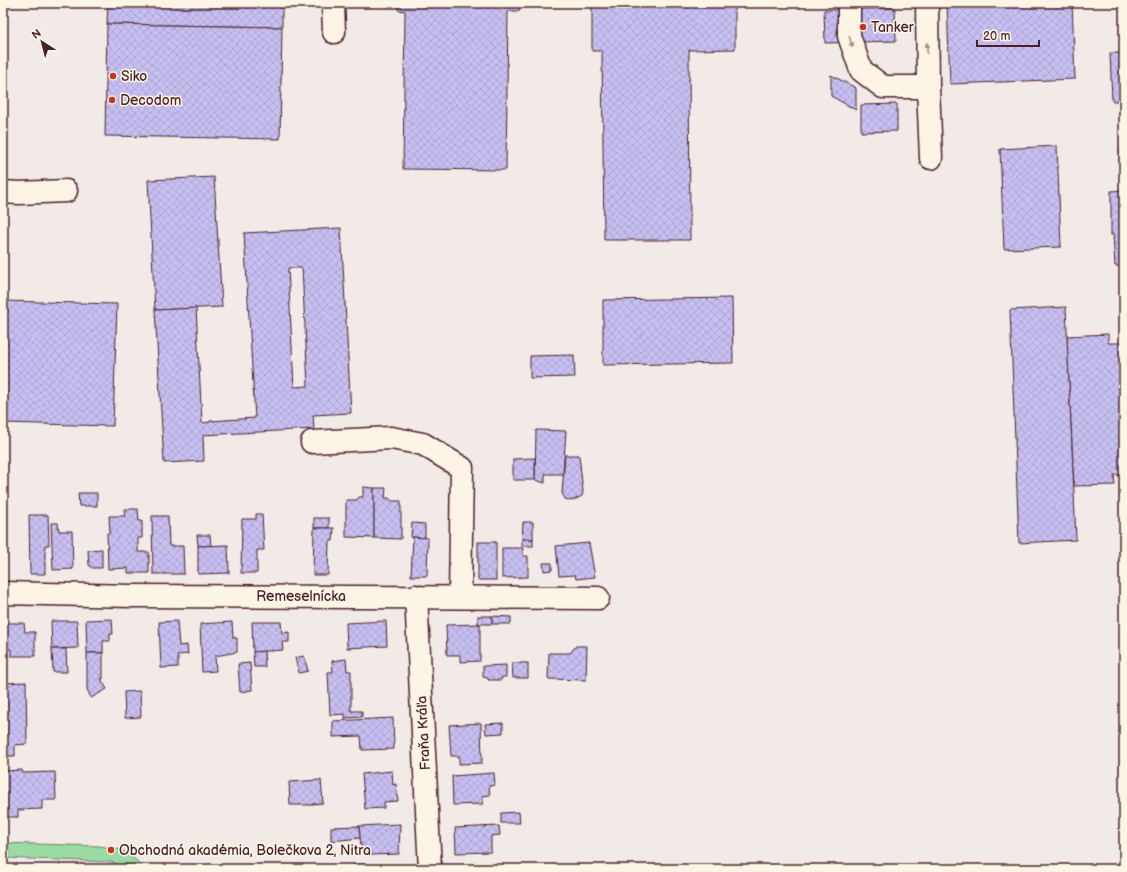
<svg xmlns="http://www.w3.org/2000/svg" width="1127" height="872" viewBox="0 0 1127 872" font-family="'Balsamiq Sans',sans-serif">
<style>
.park{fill:#9adba4;stroke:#727d68}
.building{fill:url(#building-cross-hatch);stroke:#4a1f2b;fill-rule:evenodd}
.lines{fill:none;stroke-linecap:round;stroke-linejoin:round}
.minor-casing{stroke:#4a1f2b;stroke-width:25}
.minor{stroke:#fcf5e5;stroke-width:22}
.oneway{fill:#a38a88}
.poi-dot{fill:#c8321e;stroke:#fcf5e5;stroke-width:1.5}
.labels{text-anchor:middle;stroke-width:3;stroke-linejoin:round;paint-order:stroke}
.poi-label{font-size:14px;fill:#4a1f2b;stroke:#fcf5e5;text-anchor:start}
.street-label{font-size:14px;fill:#4a1f2b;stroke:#fcf5e5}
</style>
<defs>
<pattern id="building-cross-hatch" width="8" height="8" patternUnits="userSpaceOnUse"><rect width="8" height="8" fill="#c6bff1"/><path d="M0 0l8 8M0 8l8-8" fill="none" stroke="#aca4cf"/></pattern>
</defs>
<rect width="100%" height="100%" fill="#f1eae7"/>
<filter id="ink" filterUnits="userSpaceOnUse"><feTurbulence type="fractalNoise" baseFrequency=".025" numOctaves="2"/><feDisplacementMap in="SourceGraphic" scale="8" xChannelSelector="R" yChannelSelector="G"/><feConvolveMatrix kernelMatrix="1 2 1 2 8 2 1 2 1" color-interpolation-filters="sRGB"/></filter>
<g filter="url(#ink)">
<polygon class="park" points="3,843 99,846 122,850 137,861 144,869 127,869 112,862 3,858"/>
<g class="building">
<polygon points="108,3 282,3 282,27 107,24"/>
<polygon points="398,3 519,3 519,11 508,11 506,170 403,169 405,11 398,10"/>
<polygon points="592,3 735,3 735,49 689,50 690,240 604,240 602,51 592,51"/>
<polygon points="947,3 1072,3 1075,79 950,84"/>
<polygon points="895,8 896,41 825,43 824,10"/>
<polygon points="107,24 282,27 280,139 105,136"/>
<polygon points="1110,53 1124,53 1124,101 1112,101"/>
<polygon points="831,75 856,88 856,110 831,96"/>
<polygon points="897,104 897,131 861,132 861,105"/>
<polygon points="1057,146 1061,247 1004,249 1000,149"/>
<polygon points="1120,148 1124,148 1124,177 1121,177"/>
<polygon points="214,177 222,307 155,310 148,180"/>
<polygon points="1124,190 1124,266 1115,266 1113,234 1111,235 1111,191"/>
<path d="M341,228L351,413L313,415L314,429L203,435L204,461L164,463L155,310L196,308L202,423L210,422V421L255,418L244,233ZM288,268H302L308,386L294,387Z"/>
<polygon points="732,298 733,363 603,365 603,300"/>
<polygon points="3,301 117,304 113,426 3,423"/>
<polygon points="1066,307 1076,540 1019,543 1010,310"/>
<polygon points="1108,334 1108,343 1123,343 1124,475 1114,475 1115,485 1074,486 1067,336"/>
<polygon points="574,355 575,377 530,378 530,356"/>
<polygon points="536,430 566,431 563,474 545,474 545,483 535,480"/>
<polygon points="565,455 579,455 583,492 582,496 572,501 565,499 562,493"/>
<polygon points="535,458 535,480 513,480 513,459"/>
<polygon points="363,487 374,488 374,538 346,537 346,500 357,500 359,497 363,497"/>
<polygon points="374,488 386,488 385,498 389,498 392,501 401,501 401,539 374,538"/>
<polygon points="78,493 97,493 97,506 79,506"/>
<polygon points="124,509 138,509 139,521 142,521 142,538 138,538 138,552 149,552 149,573 128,573 128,568 108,569 107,533 110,533 109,516 125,516"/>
<polygon points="256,514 262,514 264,550 257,550 257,573 241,573 242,519 256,519"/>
<polygon points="29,515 48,515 49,545 45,545 45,574 30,574"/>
<polygon points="152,516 168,516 169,546 183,546 184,574 153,574"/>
<rect x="314" y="518" width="15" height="10"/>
<polygon points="523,522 533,522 533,539 522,539"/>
<polygon points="51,523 58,523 59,531 72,531 73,569 53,570"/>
<polygon points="412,523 425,524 425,538 411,537"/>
<polygon points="314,528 334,528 333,541 329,541 328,575 313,575"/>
<polygon points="197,535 210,535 211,546 198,546"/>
<polygon points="413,537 428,538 427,576 411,576"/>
<rect x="522" y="539" width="11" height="7"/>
<rect x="478" y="542" width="18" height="38"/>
<polygon points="589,543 595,577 576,579 575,575 559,576 556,546"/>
<polygon points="228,545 229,573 198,574 198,546"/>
<polygon points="502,548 523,548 523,556 528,556 528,577 502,578"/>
<polygon points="102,549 102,568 92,568 89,565 88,550"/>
<polygon points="543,563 552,563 552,570 544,571"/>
<rect x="478" y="616" width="14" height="8"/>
<polygon points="492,616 511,617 511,624 492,624"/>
<polygon points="112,619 113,634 110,634 110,641 103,641 103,653 87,653 86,620"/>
<polygon points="51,621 77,621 78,648 52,649"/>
<polygon points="177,621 179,646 187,645 188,654 178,655 178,667 161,668 159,622"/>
<polygon points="386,621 387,646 347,648 346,623"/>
<polygon points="232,622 233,638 237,638 237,652 215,656 216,671 202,672 200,624"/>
<polygon points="252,622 281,622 282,633 289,632 289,642 282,642 283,650 253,652"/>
<polygon points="3,623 24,623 25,632 35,632 35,656 11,656 11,649 3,649"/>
<polygon points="480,624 480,661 460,662 460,655 447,655 446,625"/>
<polygon points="576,646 587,646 586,680 548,679 549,653 570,653"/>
<polygon points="52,649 66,649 67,672 53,672"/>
<polygon points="264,651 265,667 254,667 253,652"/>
<polygon points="87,653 103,653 103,679 101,679 107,689 91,698 87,689"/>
<polygon points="304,656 308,671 299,673 295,658"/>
<polygon points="346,659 347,671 351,671 351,711 362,711 362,717 345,718 345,714 330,715 328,672 333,672 332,661"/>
<polygon points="250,663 252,690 240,692 238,664"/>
<polygon points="512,663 528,663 528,678 513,678"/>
<polygon points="506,665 506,677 502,677 501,680 488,680 488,678 483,677 483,666"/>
<polygon points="26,682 27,744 15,745 15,756 3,756 3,683"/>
<polygon points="140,691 141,717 125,718 124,692"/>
<polygon points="393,718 394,749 362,750 361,736 333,737 333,721"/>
<polygon points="481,723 482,763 459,764 459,756 451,756 449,725"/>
<polygon points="503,723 503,733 486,734 485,724"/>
<polygon points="22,770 23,773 55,772 56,800 42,800 42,809 18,810 18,817 3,817 3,771"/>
<polygon points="392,771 393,785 396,784 398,801 384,802 384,808 365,809 362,774"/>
<polygon points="494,773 495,785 489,786 490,795 482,796 483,804 453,805 452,776"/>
<polygon points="321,780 323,803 312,804 312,805 290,805 289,782"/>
<polygon points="519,812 520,823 501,823 501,813"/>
<polygon points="400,824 399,854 370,855 370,853 362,853 360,838 359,826"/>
<polygon points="359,826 360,838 331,841 331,827"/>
<polygon points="499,826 500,835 491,836 491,852 456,853 455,828"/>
<polygon points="368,864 368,869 353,869 353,865"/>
</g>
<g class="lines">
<defs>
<g id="minor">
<polyline points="333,3 334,32"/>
<polyline points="849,3 849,36 861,70 883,87 928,87"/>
<polyline points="927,3 928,87 931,158"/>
<polyline points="3,192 18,193 66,191"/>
<polyline points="312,442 391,438 423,444 462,468 460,597"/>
<polyline points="3,593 132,596 598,598"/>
<polyline points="416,596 430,869"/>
</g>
</defs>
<use href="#minor" class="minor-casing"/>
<use href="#minor" class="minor"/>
</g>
<defs><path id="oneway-solid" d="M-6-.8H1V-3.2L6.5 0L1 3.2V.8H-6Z"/></defs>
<g class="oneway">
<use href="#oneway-solid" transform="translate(851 42) rotate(71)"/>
<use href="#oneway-solid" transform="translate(927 48) rotate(-90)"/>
</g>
</g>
<g class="poi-dot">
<circle cx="863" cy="27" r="4"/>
<circle cx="113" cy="76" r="4"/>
<circle cx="112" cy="100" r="4"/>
<circle cx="111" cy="850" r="4"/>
</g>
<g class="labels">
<g class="poi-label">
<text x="871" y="32">Tanker</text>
<text x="121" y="81">Siko</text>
<text x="120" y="105">Decodom</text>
<text x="119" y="855">Obchodná akadémia, Bolečkova 2, Nitra</text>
</g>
<g class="street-label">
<text x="301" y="601">Remeselnícka</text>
<text transform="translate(423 733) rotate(-93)" y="5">Fraňa Kráľa</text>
</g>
</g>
<rect width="1127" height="872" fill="none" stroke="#fcf5e5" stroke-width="16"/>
<rect x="8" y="8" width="1111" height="856" fill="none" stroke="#4a1f2b" stroke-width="1.5" filter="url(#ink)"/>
<g transform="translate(42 42) rotate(324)" stroke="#fcf5e5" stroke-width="3" paint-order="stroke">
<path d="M0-3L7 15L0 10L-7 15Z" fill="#4a1f2b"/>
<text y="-6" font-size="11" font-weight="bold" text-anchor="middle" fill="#4a1f2b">N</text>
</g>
<path d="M977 40v6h62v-6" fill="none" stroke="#4a1f2b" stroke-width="2"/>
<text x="983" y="40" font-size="12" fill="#4a1f2b" stroke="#fcf5e5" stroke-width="3" paint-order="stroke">20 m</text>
</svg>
